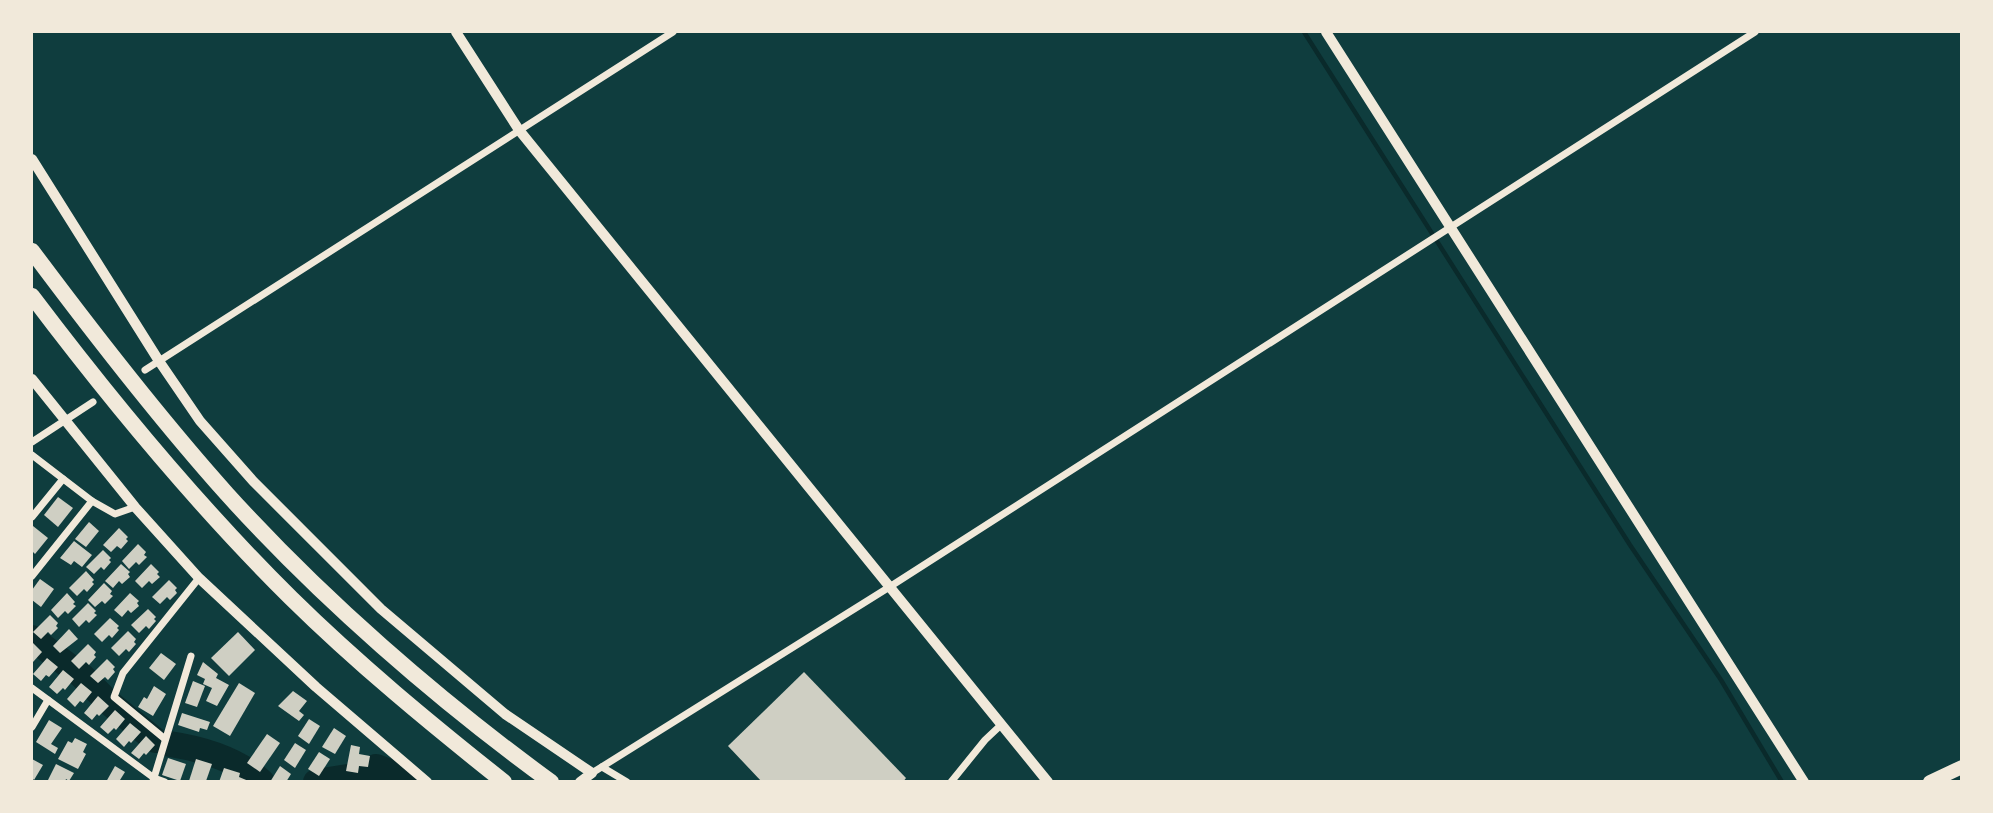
<svg xmlns="http://www.w3.org/2000/svg" width="1993" height="813" viewBox="0 0 1993 813" font-family="'DM Sans',sans-serif">
<style>
.lines{fill:none;stroke-linecap:round;stroke-linejoin:round}
.stream{stroke:#0a2a2b;stroke-width:4.5}
.river{stroke:#0a2a2b;stroke-width:26}
.building{fill:#cfcfc3}
.minor{stroke:#f1e9da;stroke-width:7}
.tertiary{stroke:#f1e9da;stroke-width:10}
.primary{stroke:#f1e9da;stroke-width:14}
.motorway{stroke:#f1e9da;stroke-width:16}
</style>
<rect width="100%" height="100%" fill="#0f3d3e"/>
<g class="lines">
<polyline class="stream" points="1304,32 1630,545 1721,680 1782,782"/>
<g class="river">
<polyline points="32,638 82,676 107,701 155,740"/>
<path d="M170,744C203,749 237,759 262,782"/>
<polyline points="316,782 360,775 376,767 397,775 405,782"/>
</g>
</g>
<g class="building">
<polygon points="58,497 73,508 58,527 44,515"/>
<polygon points="89,522 99,531 86,547 75,539"/>
<polygon points="33,526 48,538 35,554 32,551 32,529"/>
<polygon points="119,528 128,537 126,539 128,541 121,549 117,546 111,552 103,545"/>
<polygon points="74,541 92,555 82,567 74,561 71,565 60,558"/>
<polygon points="138,544 146,552 144,555 147,557 139,565 136,562 129,569 122,561"/>
<polygon points="103,550 111,558 109,560 111,562 104,570 101,567 94,574 86,567"/>
<polygon points="121,564 130,572 128,574 130,577 122,584 119,581 113,588 105,581"/>
<polygon points="151,564 159,572 157,574 160,577 152,584 149,581 142,588 135,581"/>
<polygon points="86,571 94,580 92,582 94,584 87,592 84,589 77,596 69,588"/>
<polygon points="40,579 54,589 41,607 32,600 32,590"/>
<polygon points="169,580 177,588 175,590 177,593 170,600 167,597 160,604 152,597"/>
<polygon points="104,583 112,591 110,594 113,596 105,604 102,601 95,607 88,600"/>
<polygon points="67,593 75,602 73,604 76,606 68,614 65,611 58,618 51,610"/>
<polygon points="130,593 139,601 137,603 139,606 131,613 128,610 122,617 114,610"/>
<polygon points="88,603 96,611 94,613 97,615 89,623 86,620 79,627 72,619"/>
<polygon points="148,609 156,617 154,619 156,621 149,629 146,626 139,633 131,625"/>
<polygon points="50,615 58,623 56,626 58,628 51,635 48,632 41,639 33,632"/>
<polygon points="110,618 119,626 117,628 119,630 112,638 109,635 102,642 94,634"/>
<polygon points="69,629 78,639 60,653 53,646"/>
<polygon points="128,631 136,639 134,642 136,644 129,652 126,649 119,656 111,648"/>
<polygon points="238,632 255,650 229,676 211,658"/>
<polygon points="32,642 42,652 33,662 32,661"/>
<polygon points="88,644 96,652 94,655 96,657 89,665 86,662 79,669 71,661"/>
<polygon points="161,653 176,664 164,680 149,668"/>
<polygon points="47,658 58,667 49,677 46,675 41,681 33,674"/>
<polygon points="107,659 115,667 113,669 115,672 108,680 105,677 98,683 90,676"/>
<polygon points="203,662 218,674 216,678 229,685 217,706 206,701 212,688 203,684 205,679 197,675"/>
<polygon points="63,670 74,679 65,690 63,688 57,694 49,687"/>
<polygon points="804,672 906,778 903,782 762,782 728,746"/>
<polygon points="193,681 205,686 197,707 185,703"/>
<polygon points="81,683 92,692 83,703 80,701 75,707 67,699"/>
<polygon points="239,683 255,693 230,736 213,726"/>
<polygon points="154,686 166,694 153,716 138,707 144,697 147,699"/>
<polygon points="293,691 307,701 299,711 304,715 299,721 278,706"/>
<polygon points="98,696 109,706 99,716 97,714 92,720 84,713"/>
<polygon points="115,710 125,719 116,730 114,728 108,734 100,727"/>
<polygon points="182,713 210,722 207,730 200,728 199,732 178,725"/>
<polygon points="309,719 320,726 309,744 298,736"/>
<polygon points="49,720 62,728 51,744 58,748 55,754 36,742"/>
<polygon points="130,723 141,732 131,743 129,741 124,747 116,739"/>
<polygon points="334,728 346,736 335,754 322,747"/>
<polygon points="267,734 280,743 260,772 247,763"/>
<polygon points="146,736 155,745 146,755 144,753 139,759 131,753"/>
<polygon points="75,738 87,744 83,752 86,754 78,769 58,759 68,741 72,743"/>
<polygon points="295,743 306,750 295,768 284,760"/>
<polygon points="351,745 360,747 359,754 370,756 368,767 359,766 358,773 346,771"/>
<polygon points="319,752 330,759 319,776 308,769"/>
<polygon points="168,758 186,764 180,781 162,775"/>
<polygon points="32,759 43,765 34,780 32,778"/>
<polygon points="196,759 212,764 206,781 189,781"/>
<polygon points="56,764 74,773 69,781 66,779 65,782 47,782"/>
<polygon points="115,766 125,772 120,780 124,782 106,782"/>
<polygon points="280,766 291,774 286,782 270,782"/>
<polygon points="224,768 240,773 239,777 251,782 219,782"/>
</g>
<g class="lines">
<g class="minor">
<polyline points="145,370 673,32"/>
<polyline points="32,442 93,402"/>
<polyline points="32,455 92,501 115,514 135,507"/>
<polyline points="32,517 63,479"/>
<polyline points="32,576 92,501"/>
<polyline points="32,688 154,778 165,782"/>
<polyline points="32,727 48,700"/>
<polyline points="165,739 114,697 123,673 199,578"/>
<polyline points="602,767 627,782"/>
<polyline points="592,773 891,586 1755,32"/>
<polyline points="153,781 191,656"/>
<polyline points="951,782 985,740 1002,724"/>
</g>
<g class="tertiary">
<polyline points="456,32 519,130 1048,782"/>
<polyline points="1326,32 1804,782"/>
<polyline points="32,159 159,361 200,421 253,481 381,609 505,714 592,773 580,782"/>
<polyline points="32,379 135,507 199,578 316,687 427,782"/>
</g>
<polyline class="primary" points="1930,782 1962,767"/>
<g class="motorway">
<path d="M32,251C94,334 158,417 227,494C322,599 437,699 551,782"/>
<path d="M32,296C112,402 197,505 291,598C358,664 431,724 504,782"/>
</g>
</g>
<rect width="1993" height="813" fill="none" stroke="#f1e9da" stroke-width="66"/>
</svg>
